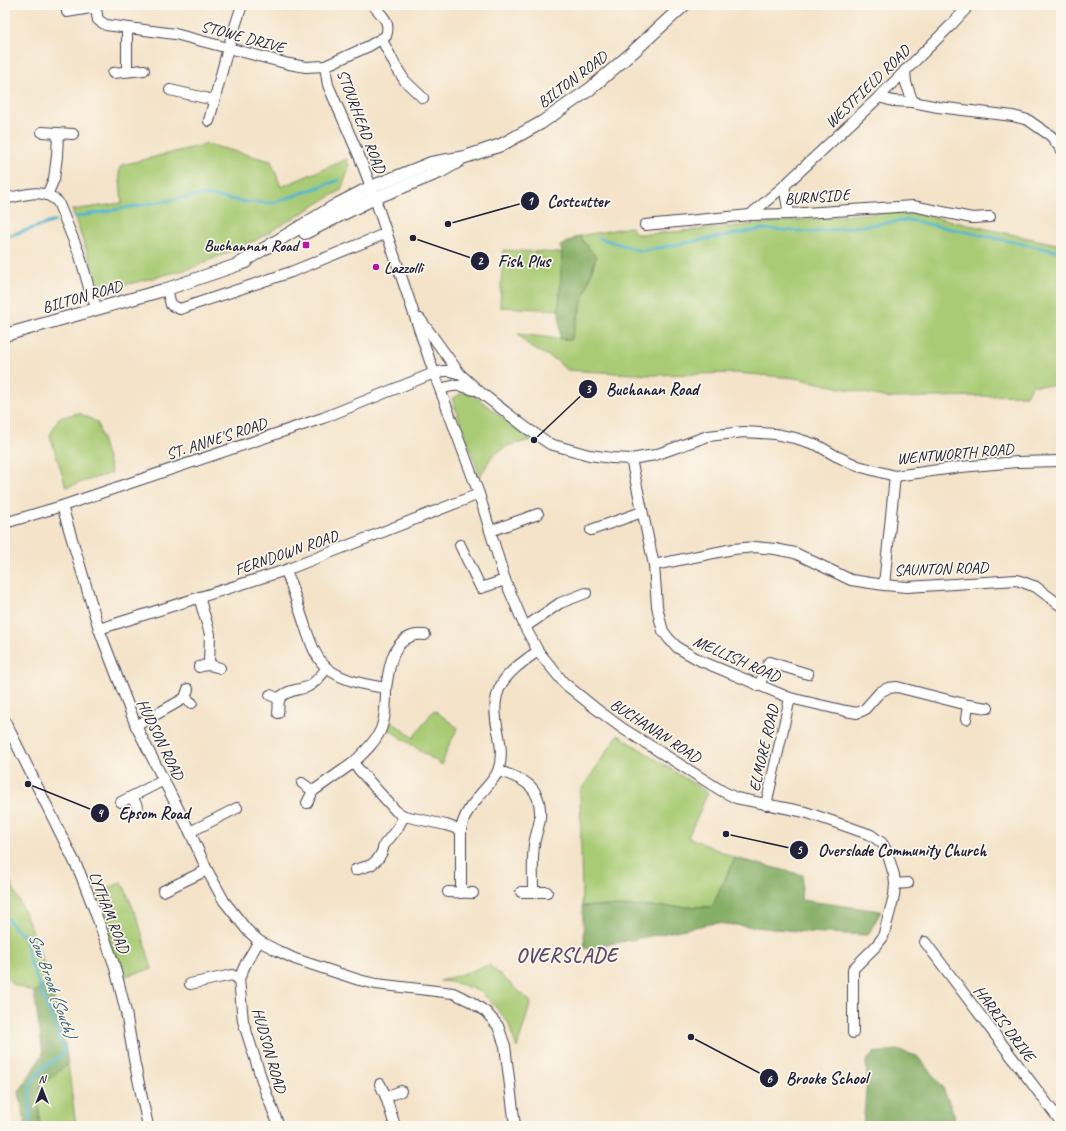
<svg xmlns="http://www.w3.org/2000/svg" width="1066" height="1131" viewBox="0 0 1066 1131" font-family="Caveat,sans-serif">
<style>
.green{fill:#a9cb74;stroke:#667658}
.forest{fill:#86af66;stroke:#546850}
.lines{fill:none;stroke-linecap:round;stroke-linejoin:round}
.stream{stroke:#51b6cf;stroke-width:3}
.minor-casing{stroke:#423f50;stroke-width:12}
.major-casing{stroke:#423f50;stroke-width:14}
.minor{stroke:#fff;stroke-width:10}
.major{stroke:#fff;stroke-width:12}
.poi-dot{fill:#b5179e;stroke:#fbf7ec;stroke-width:1.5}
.labels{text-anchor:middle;stroke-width:3.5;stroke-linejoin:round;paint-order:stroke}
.street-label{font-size:16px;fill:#22223b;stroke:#fbf7ec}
.poi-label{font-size:16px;font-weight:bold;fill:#22223b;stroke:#fbf7ec;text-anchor:end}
.water-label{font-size:17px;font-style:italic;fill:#355d76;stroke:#fbf7ec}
.district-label{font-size:20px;font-weight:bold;letter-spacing:1px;fill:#5f4968;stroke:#fbf7ec}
.leader{fill:none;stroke:#22223b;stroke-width:1.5}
.callout-dot{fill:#22223b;stroke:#fbf7ec;stroke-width:1.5}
.mark-label{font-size:12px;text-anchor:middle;font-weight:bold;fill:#fff}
.callout-label{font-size:17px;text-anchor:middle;font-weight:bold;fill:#22223b;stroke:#fbf7ec;stroke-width:3.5;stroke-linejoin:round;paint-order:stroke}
</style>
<rect width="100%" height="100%" fill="#fbf7ec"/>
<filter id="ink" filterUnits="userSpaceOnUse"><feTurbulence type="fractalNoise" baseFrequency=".025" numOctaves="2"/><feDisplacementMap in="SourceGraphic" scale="8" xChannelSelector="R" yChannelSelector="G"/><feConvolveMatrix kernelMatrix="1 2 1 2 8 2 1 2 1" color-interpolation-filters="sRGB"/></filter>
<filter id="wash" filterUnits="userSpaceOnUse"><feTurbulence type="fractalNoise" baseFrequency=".012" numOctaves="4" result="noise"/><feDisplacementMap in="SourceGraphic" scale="16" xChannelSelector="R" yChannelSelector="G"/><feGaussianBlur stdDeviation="0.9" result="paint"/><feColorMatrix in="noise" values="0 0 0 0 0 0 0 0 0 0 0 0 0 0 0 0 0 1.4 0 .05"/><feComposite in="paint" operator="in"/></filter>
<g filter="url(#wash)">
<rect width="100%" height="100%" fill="#f4e3c9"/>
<g class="green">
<polygon points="207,144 271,161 281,187 347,159 349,168 341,190 256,240 192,268 101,291 72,210 122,203 119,169 122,165"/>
<polygon points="903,210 1000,232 1061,245 1061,386 1032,385 1026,395 888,398 795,378 736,373 651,375 567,370 561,365 558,361 530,347 518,334 571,340 596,257 579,236 631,227 636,234 652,234"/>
<polygon points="503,250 562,253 559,310 500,307"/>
<polygon points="462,393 472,394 531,440 507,446 492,456 480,476 452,399"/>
<polygon points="79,413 97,422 112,473 66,487 50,435 59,418"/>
<polygon points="434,710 458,728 447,749 442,765 388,729 390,720 413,738"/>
<polygon points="618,735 708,793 688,837 735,858 712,907 582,906 580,791"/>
<polygon points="5,870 32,929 50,982 34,992 14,985 5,975"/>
<polygon points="122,882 138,920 152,969 121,977 96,894"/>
<polygon points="489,965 531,1002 517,1048 508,1022 492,1003 481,992 463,985 451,982 440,981"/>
<polygon points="68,1064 76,1126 41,1126 39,1121 40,1086"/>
</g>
<g class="forest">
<polygon points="579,236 596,257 571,340 560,339 559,310 562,253 560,246"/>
<polygon points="735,858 803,875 801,900 881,911 868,935 807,932 715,923 585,949 582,906 712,907"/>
<polygon points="50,982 65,1044 68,1064 40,1086 39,1121 41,1126 26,1126 19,1092 43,1054 34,992"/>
<polygon points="897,1050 917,1056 942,1086 954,1114 955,1126 863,1126 867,1080 866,1061 874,1053"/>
</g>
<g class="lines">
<g class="stream">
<polyline points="75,217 199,195 213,196 245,202 273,203 339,180"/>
<polyline points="5,237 55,221"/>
<polyline points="599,238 641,251 763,229 816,232 909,220 1061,252"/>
<polyline points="5,916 15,928 26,937 29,959 62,1044 64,1053 39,1072 30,1086 30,1122 32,1126"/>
</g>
</g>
</g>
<g filter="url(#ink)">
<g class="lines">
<defs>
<g id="minor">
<path d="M95,5L98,20L106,25L175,34L289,64L306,67L325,66L369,46L386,36C391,21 382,16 373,5"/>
<polyline points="67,12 96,7"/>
<polyline points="127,28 127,71"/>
<polyline points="382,40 396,67 405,81 423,98"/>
<polyline points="325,66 328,85 360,158 371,187 434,373 479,494 505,580 525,627 538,651 564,683 595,708 622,728 722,791 736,798 805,812 840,824 871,835 882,843 887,852 894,875 895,884 894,896 883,937 876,946 853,969 853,1033"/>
<polyline points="905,70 906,83 913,102"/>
<polyline points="113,73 144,70"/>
<polyline points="170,90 214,100"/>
<polyline points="879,97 893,101 913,102 938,107 1013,116 1028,120 1051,136 1061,149"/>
<polyline points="209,121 228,48 242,5"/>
<polyline points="42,132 73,134"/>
<polyline points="784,186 789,214"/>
<polyline points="47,195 54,179 57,156 58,134"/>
<path d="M5,199C24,195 43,187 58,202L80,256L89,288L97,309"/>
<polyline points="750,215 784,186 879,97 952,24 965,10 967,5"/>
<polyline points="645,225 750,215 789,214 913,206 972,218 990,217"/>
<polyline points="167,289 171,305 180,309 291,272 387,233"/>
<polyline points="420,319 460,374"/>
<path d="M441,389C455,384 460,385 474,390"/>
<polyline points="631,459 654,565 657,606 660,620 663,631 669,639 678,648 701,661 790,698 846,711 857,713 864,710 880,692 888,688 897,687 968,705 988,708"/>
<polyline points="62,506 99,629 136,726 190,832 207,870 224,901 247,930 259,941 246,963 239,979 243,1021 265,1090 279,1126"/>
<polyline points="5,523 62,506 323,418 434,373 444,371 451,371 460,374 480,392 525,427 550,444 589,455 612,458 631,459 655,455 708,436 744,432 775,434 795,438 817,445 836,456 858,466 895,476 961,467 1017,462 1061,461"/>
<polyline points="591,530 642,512"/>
<polyline points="490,531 538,514"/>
<polyline points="460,545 481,588 505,580"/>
<polyline points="654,565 733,549 755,547 775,549 795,553 851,580 884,585 907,587 1017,580 1036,587 1061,606"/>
<path d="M286,570C291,585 296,599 301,614C307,631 313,657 328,669C344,681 366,685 386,688C386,728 382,736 353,763L396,811L404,816L446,825L461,830C463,818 468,809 476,800C483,790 493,782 498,771C503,758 501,744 498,731C488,688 505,674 538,651"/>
<polyline points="884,585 895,476"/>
<polyline points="199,597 210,634 209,664"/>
<polyline points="525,627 560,603 586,593"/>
<polyline points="99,629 286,570 479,494"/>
<path d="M199,667C207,664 212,665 220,668"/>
<polyline points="759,686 769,662 808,674"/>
<path d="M386,688C389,670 391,643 412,636C416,634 421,635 425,635"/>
<polyline points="188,689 185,698 192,703"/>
<polyline points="270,695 280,699"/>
<path d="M278,713C279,709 278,704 279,700C282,691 299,690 307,687C315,684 321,675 327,668"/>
<polyline points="966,719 968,705"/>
<polyline points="5,721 80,873 94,909 114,964 126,1012 134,1060 148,1126"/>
<polyline points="136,726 185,698"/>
<path d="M498,771C524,778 542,787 540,818C539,828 535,836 534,845C532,860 533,876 533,892"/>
<polyline points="302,783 313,791"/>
<polyline points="132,797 138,808"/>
<polyline points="121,802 164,780"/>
<polyline points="307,803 313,791 353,763"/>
<polyline points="766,805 790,698"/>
<polyline points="461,830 461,893"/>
<polyline points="190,832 237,808"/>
<polyline points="355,870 371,865 378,859 382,852 384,845 397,829 404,816"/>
<polyline points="895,884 908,883"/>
<polyline points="163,891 207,870"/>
<polyline points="448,892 473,893"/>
<polyline points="521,892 547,892"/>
<polyline points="259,941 278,951 295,959 359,980 376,984 453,993 470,1001 486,1012 498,1026 505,1046 515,1126"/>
<polyline points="925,942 1061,1122"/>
<polyline points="190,984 232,975 239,979"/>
<polyline points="380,1084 386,1097 395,1126"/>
<polyline points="386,1097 401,1091"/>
</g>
<g id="major">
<polyline points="305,233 375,198 440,172 459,161"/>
<polyline points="239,264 338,204 371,187 431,163 465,157 501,145 541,123 590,89 634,51 684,5"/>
<polyline points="5,335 167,289 246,262"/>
</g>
</defs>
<use href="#minor" class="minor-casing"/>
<use href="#major" class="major-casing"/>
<use href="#minor" class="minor"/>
<use href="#major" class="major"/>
</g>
</g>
<g class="poi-dot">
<rect x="302" y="241" width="8" height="8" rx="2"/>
<circle cx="376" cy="267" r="4"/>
</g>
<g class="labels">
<g class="street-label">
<text transform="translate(243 36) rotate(15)" y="6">STOWE DRIVE</text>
<text transform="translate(572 79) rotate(-37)" y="6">BILTON ROAD</text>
<text transform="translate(867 86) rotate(-44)" y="6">WESTFIELD ROAD</text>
<text transform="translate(362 121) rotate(69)" y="6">STOURHEAD ROAD</text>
<text transform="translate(817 196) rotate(-4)" y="6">BURNSIDE</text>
<text transform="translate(82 296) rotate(-16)" y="6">BILTON ROAD</text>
<text transform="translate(216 438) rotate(-18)" y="6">ST. ANNE'S ROAD</text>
<text transform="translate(955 453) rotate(-5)" y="6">WENTWORTH ROAD</text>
<text transform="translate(286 552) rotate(-19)" y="6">FERNDOWN ROAD</text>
<text transform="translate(941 568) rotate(-2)" y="6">SAUNTON ROAD</text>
<text transform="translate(737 658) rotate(24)" y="6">MELLISH ROAD</text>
<text transform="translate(656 730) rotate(33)" y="6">BUCHANAN ROAD</text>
<text transform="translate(161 739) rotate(64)" y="6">HUDSON ROAD</text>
<text transform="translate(763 748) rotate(-77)" y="6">ELMORE ROAD</text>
<text transform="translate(110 912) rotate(69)" y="6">LYTHAM ROAD</text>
<text transform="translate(1005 1023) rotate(53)" y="6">HARRIS DRIVE</text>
<text transform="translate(270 1050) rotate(74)" y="6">HUDSON ROAD</text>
</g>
<g class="poi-label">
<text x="298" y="251">Buchannan Road</text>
<text x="384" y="273" text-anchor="start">Lazzolli</text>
</g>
<g class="water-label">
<text transform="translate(53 985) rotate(70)" y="6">Sow Brook (South)</text>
</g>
<g class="district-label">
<text x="567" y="962">OVERSLADE</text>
</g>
</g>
<path class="leader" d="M448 224L530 201M413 238L480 261M534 440L588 389M28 784L100 813M726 834L799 850M691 1037L769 1078"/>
<g class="callout-dot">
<circle cx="448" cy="224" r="4"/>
<circle cx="413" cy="238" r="4"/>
<circle cx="534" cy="440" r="4"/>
<circle cx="28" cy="784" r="4"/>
<circle cx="726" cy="834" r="4"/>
<circle cx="691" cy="1037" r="4"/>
<circle cx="530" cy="201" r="10"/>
<circle cx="480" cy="261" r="10"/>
<circle cx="588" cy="389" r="10"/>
<circle cx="100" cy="813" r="10"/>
<circle cx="799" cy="850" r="10"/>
<circle cx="769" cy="1078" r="10"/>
</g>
<g class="mark-label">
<text x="530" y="205">1</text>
<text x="480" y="265">2</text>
<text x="588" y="393">3</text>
<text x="100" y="817">4</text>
<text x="799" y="854">5</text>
<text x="769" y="1083">6</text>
</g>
<g class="callout-label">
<text x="578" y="207">Costcutter</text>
<text x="524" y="267">Fish Plus</text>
<text x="652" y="395">Buchanan Road</text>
<text x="154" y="819">Epsom Road</text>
<text x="902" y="856">Overslade Community Church</text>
<text x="827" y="1084">Brooke School</text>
</g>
<rect width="1066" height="1131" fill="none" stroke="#fbf7ec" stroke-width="20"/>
<g transform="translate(42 1089)" stroke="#fbf7ec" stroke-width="3" paint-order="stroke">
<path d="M0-3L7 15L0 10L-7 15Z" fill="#22223b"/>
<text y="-6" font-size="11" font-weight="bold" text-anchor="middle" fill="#22223b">N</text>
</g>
</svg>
